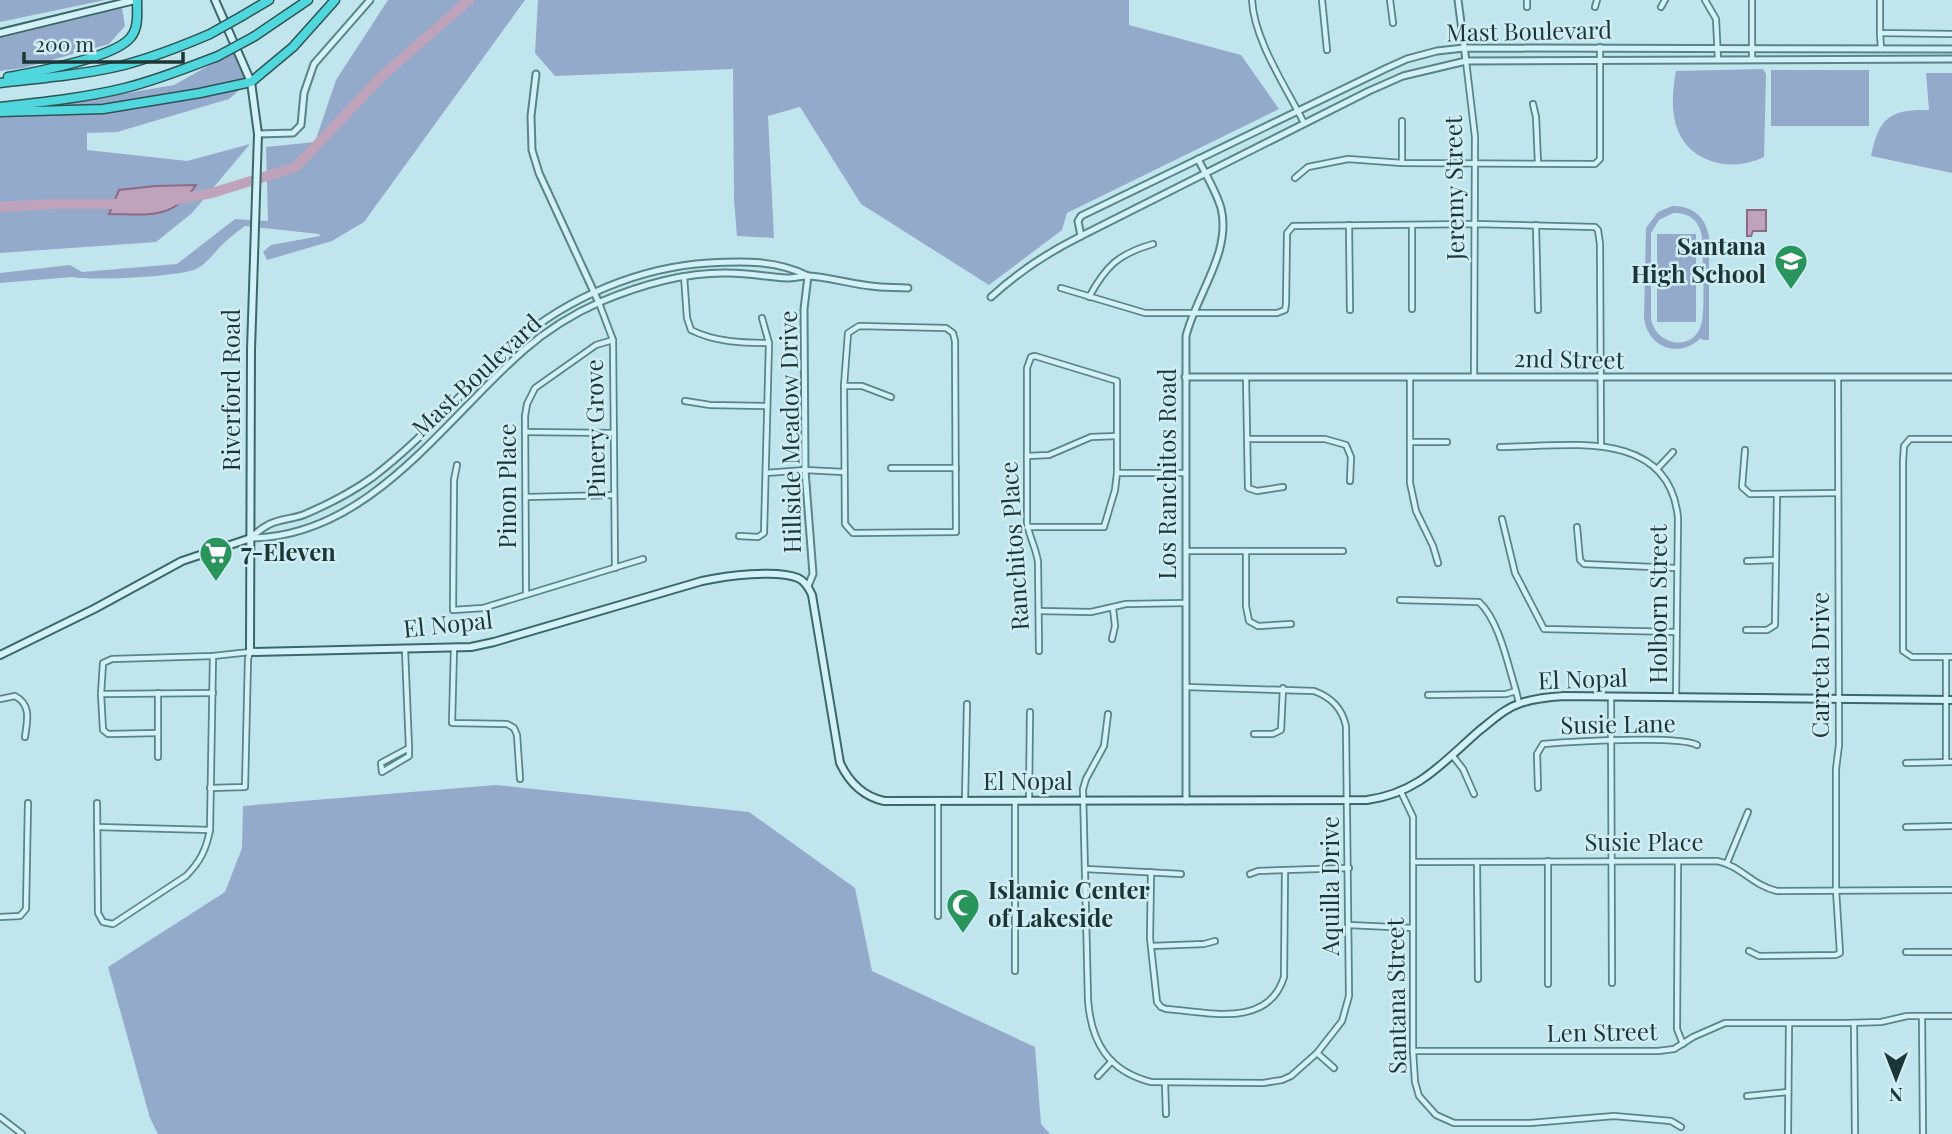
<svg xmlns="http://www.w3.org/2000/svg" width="1952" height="1134" viewBox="0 0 1952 1134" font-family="'Playfair Display',serif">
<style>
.green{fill:#94aacb;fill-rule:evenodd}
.water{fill:#bfa3ba;stroke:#8d6a85;stroke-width:2}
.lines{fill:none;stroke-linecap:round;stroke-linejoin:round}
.river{stroke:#bfa3ba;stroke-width:10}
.minor-casing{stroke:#588586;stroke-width:8}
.tertiary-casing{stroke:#588586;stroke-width:9}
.secondary-casing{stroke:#3b6867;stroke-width:10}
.motorway-casing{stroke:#2d5452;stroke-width:11}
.minor{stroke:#d3f1f8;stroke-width:4.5}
.tertiary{stroke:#d3f1f8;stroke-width:5}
.secondary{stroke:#d3f1f8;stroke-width:6}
.motorway{stroke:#50d6dd;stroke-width:8}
.motorway-bridge-casing{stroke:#2d5452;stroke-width:11;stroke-linecap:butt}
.motorway-bridge{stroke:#50d6dd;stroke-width:8}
.labels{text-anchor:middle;stroke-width:5;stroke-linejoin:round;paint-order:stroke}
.street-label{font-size:24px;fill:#1d3635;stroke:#cfedf5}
.poi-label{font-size:24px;font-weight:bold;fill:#1d3635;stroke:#cfedf5;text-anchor:start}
</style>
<rect width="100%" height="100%" fill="#c0e5ed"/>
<g class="green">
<polygon points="0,0 105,0 0,22"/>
<path d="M388,0H525L364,222L332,241L267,260L263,252L271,245L320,236L319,234L245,226C238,231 230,237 224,243C214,252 208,263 196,269C179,277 91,281 72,277L0,283V273L70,265L82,272L177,264L235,219L268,221L266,147L315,142L336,80Z"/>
<polygon points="538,0 1129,0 1129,25 1241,55 1279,109 1067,213 1062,230 989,285 861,204 800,107 768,116 774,238 737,236 734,200 733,69 555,76 535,53"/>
<polygon points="122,8 125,26 109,44 23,68 0,71 0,38"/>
<polygon points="233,52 247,83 229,99 117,132 87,133 87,150 187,161 250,144 192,213 156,242 0,253 0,115 174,85"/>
<path d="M1763,69L1766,74L1764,157C1747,165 1729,167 1711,161C1671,147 1669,108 1676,71Z"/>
<rect x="1771" y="70" width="98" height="56"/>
<path d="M1926,73H1952V173L1871,156C1879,118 1889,109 1929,110Z"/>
<path d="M1672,206C1692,205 1706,217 1709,237V340H1702L1701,338C1679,359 1648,348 1644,318L1646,228L1658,212ZM1673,213C1689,212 1700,221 1702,237C1702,258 1706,309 1701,325C1692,354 1654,344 1651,318V233L1659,220Z"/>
<rect x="1657" y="234" width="39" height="88"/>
<polygon points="496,785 749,812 855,888 872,971 1035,1047 1041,1124 1050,1134 158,1134 150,1118 108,967 225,892 242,848 243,806"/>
</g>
<g class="water">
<path d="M196,185C172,221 147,214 109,214L119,190L155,186Z"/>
<polygon points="1747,210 1766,210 1766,231 1753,231 1751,236 1747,236"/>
</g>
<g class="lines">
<g class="river">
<polyline points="175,200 212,193 296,167 381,77 469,0"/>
<polyline points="0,207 55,204 125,204"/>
</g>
<defs>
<g id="minor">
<path d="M1252,0C1254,40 1286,87 1304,123"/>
<polyline points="1322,0 1327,50"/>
<polyline points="1390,0 1393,23"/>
<polyline points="1705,0 1716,19 1718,60"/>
<polyline points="1752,0 1752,60"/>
<polyline points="1880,0 1880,33 1952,34"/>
<polyline points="1527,7 1527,0"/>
<polyline points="1595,7 1597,0"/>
<polyline points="1661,7 1665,0"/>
<polyline points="1880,33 1881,49"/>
<polyline points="1466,61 1475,137 1474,376"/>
<polyline points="1533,104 1536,117 1538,163"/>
<polyline points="1402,121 1402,163"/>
<polyline points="1295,178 1308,167 1348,159 1402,163 1595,164 1600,159 1600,47"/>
<polyline points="1349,225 1350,310"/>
<polyline points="1536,225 1538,310"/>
<path d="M684,276L687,318L691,330C715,342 742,343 769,343"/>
<polyline points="1061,288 1145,313 1277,313 1285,310 1286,304 1287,233 1293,226 1475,224 1595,227 1598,230 1600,244 1601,446"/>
<path d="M1089,297C1106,266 1118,254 1153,244"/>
<polyline points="599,303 613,340 615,568"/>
<polyline points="1412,309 1412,225"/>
<polygon points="859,326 946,328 953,333 955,341 956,532 853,533 845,524 844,386 848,333"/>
<polyline points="1246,377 1248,488 1257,491 1283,487"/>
<polyline points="1410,377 1410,483 1416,511 1433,546 1438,563"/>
<polyline points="844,386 862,386 891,397"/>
<polyline points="685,401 710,405 767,406"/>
<polyline points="525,432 614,433"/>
<polyline points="1248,439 1325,439 1346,445 1351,457 1350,481"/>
<polyline points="1952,439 1910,439 1904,446 1903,461 1903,651 1912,657 1952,657"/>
<polyline points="1410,442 1447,442"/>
<path d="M1500,447C1565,447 1669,426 1678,518L1676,698"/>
<polyline points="1745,450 1742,487 1750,494 1838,493"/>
<polyline points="1027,456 1049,455 1091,437 1117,436"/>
<polyline points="457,465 454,480 453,610 483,608 643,559"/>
<polyline points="891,468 956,468"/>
<polyline points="1657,469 1673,452"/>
<polyline points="766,473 805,470 844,472"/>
<polyline points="1117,473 1185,473"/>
<polyline points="526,497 614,495"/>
<polyline points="1502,519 1515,573 1544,629 1676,632"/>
<path d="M1027,527H1104L1115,490L1117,473V381L1035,356L1031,357L1027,368V523C1029,536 1036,548 1038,562L1039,651"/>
<polyline points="1577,527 1580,560 1584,564 1676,568"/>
<polyline points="739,536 758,537 764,533 769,343 762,318"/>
<polyline points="1186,551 1343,551"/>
<polyline points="1246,551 1246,606 1249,621 1258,626 1291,624"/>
<polyline points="1747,561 1776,560"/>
<polyline points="526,594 525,416 527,404 535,388 596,345 613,340"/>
<path d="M1400,600L1479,602C1499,620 1508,665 1516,691"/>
<polyline points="1039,611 1091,612 1126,604 1185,603"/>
<polyline points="1746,630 1767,630 1775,625 1777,494"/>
<polyline points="1112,639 1115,626 1113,608"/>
<polyline points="454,648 452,723 507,724 514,728 517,735 520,779"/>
<polyline points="405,650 409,748 409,756 382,772 381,763 409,748"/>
<polyline points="1946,657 1946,762"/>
<polyline points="158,693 158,757"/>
<polyline points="101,694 213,693"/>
<polyline points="1428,695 1506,694 1516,691 1519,703"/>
<polyline points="1611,698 1612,983"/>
<path d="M0,699L15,696C32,705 27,721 25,737"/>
<path d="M1108,714L1104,746L1086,779L1083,789L1088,1000C1091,1042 1108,1071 1151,1082L1263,1083L1282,1080L1291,1076L1317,1053L1342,1021L1349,996L1346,726C1342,708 1331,697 1314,691L1186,687"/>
<polyline points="158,733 108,734 103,730 101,694 103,663 112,659 213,656 250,652 248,659 245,787 210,788"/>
<polyline points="1254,734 1273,734 1281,730 1283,688"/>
<polyline points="1452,755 1463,769 1474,794"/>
<polyline points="1906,763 1952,762"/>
<path d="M1538,788L1537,754L1543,744C1567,742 1680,735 1697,745"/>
<polyline points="1401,792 1413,817 1413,1051 1415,1082 1419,1096 1436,1115 1454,1123 1530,1123 1614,1116 1671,1121 1681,1127"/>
<polyline points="938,801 938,916"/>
<polyline points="965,801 967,704"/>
<polyline points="1015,801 1015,971"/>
<polyline points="1029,801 1030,712"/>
<path d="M97,803L98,913L103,922L113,924L186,876C200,862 206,850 210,830L213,656"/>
<polyline points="97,827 210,830"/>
<polyline points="1906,827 1952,826"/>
<polyline points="1548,861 1548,984"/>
<path d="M1413,862L1717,861C1740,865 1753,886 1777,891L1952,890"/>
<polyline points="1477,862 1478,979"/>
<polyline points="1678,862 1677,1029 1683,1044"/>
<polyline points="1727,863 1748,812"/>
<polyline points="1086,869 1181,874"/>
<path d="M1151,872L1150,938L1157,1002L1161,1007L1166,1009C1207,1012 1268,1029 1284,977L1285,871"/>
<polyline points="1250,874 1258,871 1349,868"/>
<polyline points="0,917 20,916 26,909 28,803"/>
<polyline points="1349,925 1413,928"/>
<polyline points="1151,946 1204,944 1215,941"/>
<polyline points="1749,951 1759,956 1836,955 1840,953 1836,890 1836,769 1839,745 1838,378"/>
<polyline points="1906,952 1952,952"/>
<polyline points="1922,1016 1923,1134"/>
<polyline points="1854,1023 1855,1134"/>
<polyline points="1413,1051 1658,1051 1674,1049 1693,1037 1725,1023 1847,1023 1881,1022 1907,1016 1952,1016"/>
<polyline points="1317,1053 1334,1068"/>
<polyline points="1098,1076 1112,1061"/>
<polyline points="1165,1083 1166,1114"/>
<polyline points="1747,1096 1788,1092"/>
<polyline points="0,1117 22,1134"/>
<polyline points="1788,1134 1789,1023"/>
</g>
<g id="tertiary">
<polyline points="1458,0 1466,61"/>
<polyline points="536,74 531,116 532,150 539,173 599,303"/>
<polyline points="258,134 293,133 301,125 304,93 314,64 370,0"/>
<polyline points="1081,236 1078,221 1081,216 1387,68 1407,59 1437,51 1464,48 1952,49"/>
<polyline points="808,276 804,309 805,470 813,574 808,586"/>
<path d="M991,297C1019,271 1047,253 1081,236L1369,91L1403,76L1466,61L1952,59"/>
<polyline points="1185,377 1952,377"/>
<path d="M251,538C369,537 444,420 524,350C546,331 573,314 600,302C640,285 685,272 729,273C749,273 768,277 787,278C794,278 801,276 808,276C829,277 850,284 871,286C884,288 896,287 908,288"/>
<path d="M251,538C256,533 262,528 268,525C278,519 292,519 303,515C327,505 352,492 373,477C426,437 467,385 516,342C569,297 640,267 709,263C743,261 777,260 808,276"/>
<path d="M1186,801V336C1196,295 1232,252 1221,208C1216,191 1206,175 1198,159"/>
</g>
<g id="secondary">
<path d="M215,0L251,82L258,134L251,350L250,652L471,647L494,642L702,581C725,576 777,569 798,578C805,581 809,588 812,595L840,763C849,782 862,796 884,801L1367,800C1419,793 1443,762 1480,730C1493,720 1505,708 1521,703C1535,698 1549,697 1564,696L1952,700"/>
<polyline points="0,33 135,0"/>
<polyline points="0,655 94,609 182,561 251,538"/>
</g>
<g id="motorway">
<polyline points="242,16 269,0"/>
<polyline points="255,36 308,0"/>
<path d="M8,77C35,72 115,58 131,37C139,27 137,12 137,0"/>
<path d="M0,83C41,78 83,75 124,65C154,57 182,46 210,34"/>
<path d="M0,107C42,102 84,98 125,88C157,80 187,68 218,56"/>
<polyline points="0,112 103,109 200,93 251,82 293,47 335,0"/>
</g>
</defs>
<use href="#minor" class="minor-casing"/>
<use href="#tertiary" class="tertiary-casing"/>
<use href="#secondary" class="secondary-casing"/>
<use href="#motorway" class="motorway-casing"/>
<use href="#minor" class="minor"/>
<use href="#tertiary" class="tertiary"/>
<use href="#secondary" class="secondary"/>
<use href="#motorway" class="motorway"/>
<defs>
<g id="motorway-bridge">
<polyline points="210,34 242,16"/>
<polyline points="218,56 255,36"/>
</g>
</defs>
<use href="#motorway-bridge" class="motorway-bridge-casing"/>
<use href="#motorway-bridge" class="motorway-bridge"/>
</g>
<defs>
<symbol id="school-pin" viewBox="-11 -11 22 30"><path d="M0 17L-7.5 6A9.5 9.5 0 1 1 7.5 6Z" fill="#29955d" stroke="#cfedf5"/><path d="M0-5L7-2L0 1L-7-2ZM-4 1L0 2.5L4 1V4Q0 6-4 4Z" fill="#fff"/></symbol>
<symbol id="supermarket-pin" viewBox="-11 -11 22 30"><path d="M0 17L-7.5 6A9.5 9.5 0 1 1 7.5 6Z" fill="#29955d" stroke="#cfedf5"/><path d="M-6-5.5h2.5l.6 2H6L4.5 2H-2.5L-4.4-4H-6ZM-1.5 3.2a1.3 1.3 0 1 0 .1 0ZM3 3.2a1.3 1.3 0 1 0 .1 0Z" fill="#fff"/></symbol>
<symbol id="mosque-pin" viewBox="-11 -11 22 30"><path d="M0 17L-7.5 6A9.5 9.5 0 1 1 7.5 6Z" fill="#29955d" stroke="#cfedf5"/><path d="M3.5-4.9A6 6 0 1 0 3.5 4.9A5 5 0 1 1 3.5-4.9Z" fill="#fff"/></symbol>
</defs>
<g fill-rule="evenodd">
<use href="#school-pin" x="1772" y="242" width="38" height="52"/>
<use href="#supermarket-pin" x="197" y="534" width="38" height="52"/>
<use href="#mosque-pin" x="944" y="886" width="38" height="52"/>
</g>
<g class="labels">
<g class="street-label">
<text transform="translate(1529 32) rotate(-1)" y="8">Mast Boulevard</text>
<text transform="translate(1455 188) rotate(-91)" y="8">Jeremy Street</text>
<text transform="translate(1569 360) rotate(1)" y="8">2nd Street</text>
<text transform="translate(477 376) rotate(-43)" y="8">Mast Boulevard</text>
<text transform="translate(232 390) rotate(-90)" y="8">Riverford Road</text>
<text transform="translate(596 429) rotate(-91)" y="8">Pinery Grove</text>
<text transform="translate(791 432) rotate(-91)" y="8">Hillside Meadow Drive</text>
<text transform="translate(1168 474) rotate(-90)" y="8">Los Ranchitos Road</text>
<text transform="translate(508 486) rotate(-90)" y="8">Pinon Place</text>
<text transform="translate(1015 546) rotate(-94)" y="8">Ranchitos Place</text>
<text transform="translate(1659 604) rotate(-90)" y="8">Holborn Street</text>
<text transform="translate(448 625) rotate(-6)" y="8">El Nopal</text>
<text transform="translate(1821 665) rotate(-90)" y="8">Carreta Drive</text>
<text transform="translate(1583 680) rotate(-2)" y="8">El Nopal</text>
<text transform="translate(1618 725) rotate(-1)" y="8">Susie Lane</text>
<text x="1028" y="790">El Nopal</text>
<text x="1644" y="851">Susie Place</text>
<text transform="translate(1331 886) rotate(-90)" y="8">Aquilla Drive</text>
<text transform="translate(1397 996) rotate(-91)" y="8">Santana Street</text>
<text transform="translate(1602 1033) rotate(-1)" y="8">Len Street</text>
</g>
<g class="poi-label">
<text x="1766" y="255" text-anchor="end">Santana<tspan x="1766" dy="28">High School</tspan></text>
<text x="241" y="561">7-Eleven</text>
<text x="988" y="899">Islamic Center<tspan x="988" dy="28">of Lakeside</tspan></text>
</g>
</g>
<g transform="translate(1896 1078) rotate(180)" stroke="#cfedf5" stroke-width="5" paint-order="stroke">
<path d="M0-5L12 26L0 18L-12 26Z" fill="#1d3635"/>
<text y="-10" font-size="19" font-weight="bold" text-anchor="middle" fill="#1d3635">N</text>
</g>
<path d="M24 52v10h159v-10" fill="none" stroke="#1d3635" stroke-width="3.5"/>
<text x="35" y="52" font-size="21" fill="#1d3635" stroke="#cfedf5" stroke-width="5" paint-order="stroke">200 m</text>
</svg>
